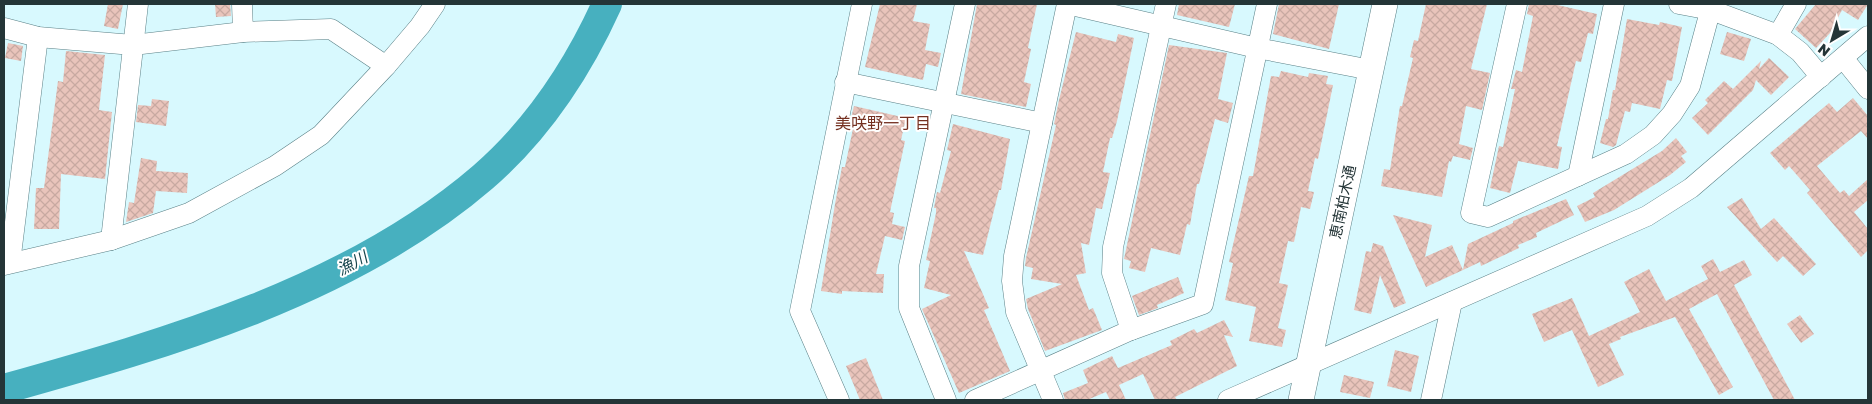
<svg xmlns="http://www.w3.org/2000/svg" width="1872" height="404" viewBox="0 0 1872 404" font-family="'Golos Text','Noto Sans JP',sans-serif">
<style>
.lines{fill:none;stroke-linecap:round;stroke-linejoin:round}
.river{stroke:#47b0bf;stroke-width:30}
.building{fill:url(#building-cross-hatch)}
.minor-casing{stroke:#5a8187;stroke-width:21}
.tertiary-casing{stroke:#5a8187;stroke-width:26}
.minor{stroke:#fff;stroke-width:20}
.tertiary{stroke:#fff;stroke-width:25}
.labels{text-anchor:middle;stroke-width:4;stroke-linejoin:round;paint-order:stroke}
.street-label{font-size:15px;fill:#243537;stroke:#fff}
.neighbourhood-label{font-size:16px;fill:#753121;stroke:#fff}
.water-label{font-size:16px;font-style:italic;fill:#16454c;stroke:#fff}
</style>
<defs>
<pattern id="building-cross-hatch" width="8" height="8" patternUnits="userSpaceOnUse" patternTransform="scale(1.25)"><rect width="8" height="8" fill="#e9c4bb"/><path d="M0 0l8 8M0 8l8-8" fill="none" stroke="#c8a9a1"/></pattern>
</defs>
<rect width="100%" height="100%" fill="#d8f9fe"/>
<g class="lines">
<path class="river" d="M4,389C168,343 351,291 483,177C537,130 578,68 607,4"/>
</g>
<g class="building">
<polygon points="108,4 123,4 118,29 104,26"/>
<polygon points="215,4 230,4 231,16 216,17"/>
<polygon points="880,4 917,4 913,21 930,24 925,50 941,53 938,67 926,64 923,80 865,67"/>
<polygon points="977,4 1037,4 1028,48 1031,49 1024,82 1031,84 1026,107 961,94"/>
<polygon points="1179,4 1235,4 1229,27 1177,15"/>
<polygon points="1279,4 1339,4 1329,49 1273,34"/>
<polygon points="1426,4 1487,4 1471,69 1490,73 1482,110 1466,106 1459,144 1473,148 1470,160 1453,156 1451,162 1449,161 1442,197 1381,186 1384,169 1390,170 1400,106 1402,106 1413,58 1410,57 1414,40 1418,41"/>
<polygon points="1529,4 1553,4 1597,14 1593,34 1588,33 1581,62 1576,61 1557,146 1562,147 1558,169 1518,161 1510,193 1490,188 1499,146 1503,147 1515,89 1511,89 1516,70 1522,72 1533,16 1527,14"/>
<polygon points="1816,4 1868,4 1858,20 1842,10 1830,33 1816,48 1795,29"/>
<polygon points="1627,19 1659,25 1660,22 1682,27 1672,81 1667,80 1660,109 1632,103 1630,112 1625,111 1616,145 1613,147 1600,143 1606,119 1608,119 1613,90 1615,90"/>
<polygon points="1076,32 1116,42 1118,34 1134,38 1117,121 1112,138 1110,138 1103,172 1110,173 1102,209 1096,208 1089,245 1081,243 1086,273 1076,275 1089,310 1093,308 1102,330 1045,351 1028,309 1026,299 1062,284 1031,279 1033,268 1025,266 1026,258 1056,125 1054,124 1059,100"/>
<polygon points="1727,32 1751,39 1744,61 1720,54"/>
<polygon points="8,43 23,46 21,61 5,58"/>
<polygon points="1169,45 1227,53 1218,99 1233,103 1228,123 1215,119 1199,184 1197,184 1190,225 1187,224 1180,255 1151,248 1145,272 1129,268 1131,261 1124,259"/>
<polygon points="66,51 105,55 99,110 112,112 105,179 61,174 59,229 34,229 36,188 44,188 58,81 63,82"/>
<polygon points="1769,58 1789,77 1771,95 1756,80 1753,90 1708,135 1692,118 1708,103 1705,100 1724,81 1733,89 1761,61 1759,69"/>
<polygon points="1281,71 1308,77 1309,73 1328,76 1326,84 1333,85 1318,159 1315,158 1308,191 1314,192 1310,209 1301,207 1294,242 1288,241 1279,283 1288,285 1278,328 1286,330 1282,347 1249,341 1256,307 1225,300 1233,263 1229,262 1249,176 1253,176 1271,76 1279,77"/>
<polygon points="1853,98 1868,116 1868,139 1861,131 1817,166 1840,193 1844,190 1849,196 1868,179 1868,200 1854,212 1868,229 1868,250 1861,257 1807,193 1810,190 1789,166 1785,170 1770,153 1829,103 1837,112"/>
<polygon points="152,99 169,101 166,126 136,122 138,105 151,106"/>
<polygon points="854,106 906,118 901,140 905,141 890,212 894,213 892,224 905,227 902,240 885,236 876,274 884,274 883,293 842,291 842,294 821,291 835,204 842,167 845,167 855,119 851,118"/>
<polygon points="953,124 1010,139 1001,190 999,190 983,255 964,251 989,308 984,310 1010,371 959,393 922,309 951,295 924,288 930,261 926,260 936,213 936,208 934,208 937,192 940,193 951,151 947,150"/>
<polygon points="1676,138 1687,152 1681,156 1686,162 1670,175 1614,210 1585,222 1577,206 1595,197 1593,193 1662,151"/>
<polygon points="141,158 157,161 156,171 188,173 187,193 156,191 153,213 126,222 129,202 134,203"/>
<polygon points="1742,198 1761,229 1774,218 1816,264 1803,276 1783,256 1777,262 1727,207"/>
<polygon points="1566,199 1574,215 1536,233 1537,237 1518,245 1519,248 1481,266 1480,262 1463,270 1468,244 1513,223 1513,221"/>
<polygon points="1393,215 1432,225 1425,257 1452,245 1463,270 1426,287"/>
<polygon points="1373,243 1383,246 1406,303 1394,308 1380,275 1371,314 1354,310 1366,251 1371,252"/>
<polygon points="1713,259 1720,272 1744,260 1752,275 1734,285 1795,400 1774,400 1717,294 1689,309 1733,387 1719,395 1675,317 1620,337 1621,339 1609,344 1624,375 1598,387 1572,330 1544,342 1532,314 1572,298 1589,336 1640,312 1624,282 1649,269 1666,301 1708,279 1701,266"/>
<polygon points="1178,277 1184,293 1157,305 1158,308 1139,315 1132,296"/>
<polygon points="1800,315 1814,334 1801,343 1787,324"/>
<polygon points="1224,320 1233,337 1224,335 1237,366 1175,397 1177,400 1155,400 1143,374 1119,385 1126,400 1110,400 1106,392 1087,400 1065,400 1063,393 1088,383 1083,370 1112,356 1118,368 1172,345 1170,341 1194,329 1197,333"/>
<polygon points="1395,350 1419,356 1411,392 1387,386"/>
<polygon points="866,358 883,400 860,400 846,366"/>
<polygon points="1344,375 1374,382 1370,398 1340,392"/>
</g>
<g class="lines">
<defs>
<g id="minor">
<polyline points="242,4 243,32"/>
<polyline points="1067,4 1257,48 1371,70"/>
<polyline points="1517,4 1471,213 1488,217 1626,154 1653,135 1672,114 1690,86 1712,4"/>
<polyline points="1679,4 1711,10 1778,35 1800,52 1821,77"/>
<polyline points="4,28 38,37 133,45 243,32 331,29 386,66"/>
<polyline points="1778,35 1796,4"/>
<polyline points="1843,58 1868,89"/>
<polyline points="845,82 1042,123"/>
<polyline points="1578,176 1614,4"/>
<polyline points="111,240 189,213 275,166 321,135 386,66 420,26 435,4"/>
<polyline points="10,263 38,37"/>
<polyline points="4,265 111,240 138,4"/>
<polyline points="1131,330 1112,273 1113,247 1166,4"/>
<polyline points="839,400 800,311 862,4"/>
<polyline points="946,400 909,308 909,266 965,4"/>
<polyline points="975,400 1131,330 1203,304 1267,4"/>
<polyline points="1053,400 1016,312 1012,281 1014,256 1067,4"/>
<polyline points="1228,400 1647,216 1691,188 1868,36"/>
<polyline points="1431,400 1452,302"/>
</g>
<polyline id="tertiary" points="1301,400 1385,4"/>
</defs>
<use href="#minor" class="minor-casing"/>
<use href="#tertiary" class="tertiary-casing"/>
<use href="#minor" class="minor"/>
<use href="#tertiary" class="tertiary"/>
</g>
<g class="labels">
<g class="street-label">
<text transform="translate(1343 202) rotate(-78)" y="5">恵南柏木通</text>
</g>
<g class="neighbourhood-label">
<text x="883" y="129">美咲野一丁目</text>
</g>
<g class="water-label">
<text transform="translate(352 263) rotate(-28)" y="6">漁川</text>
</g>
</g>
<rect width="1872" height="404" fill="none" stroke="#243537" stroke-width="10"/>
<g transform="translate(1832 40) rotate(218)" stroke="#ffffff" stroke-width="4" paint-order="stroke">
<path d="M0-4L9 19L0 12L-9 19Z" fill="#243537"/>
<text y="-8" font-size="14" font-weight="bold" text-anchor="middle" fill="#243537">N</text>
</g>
</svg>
